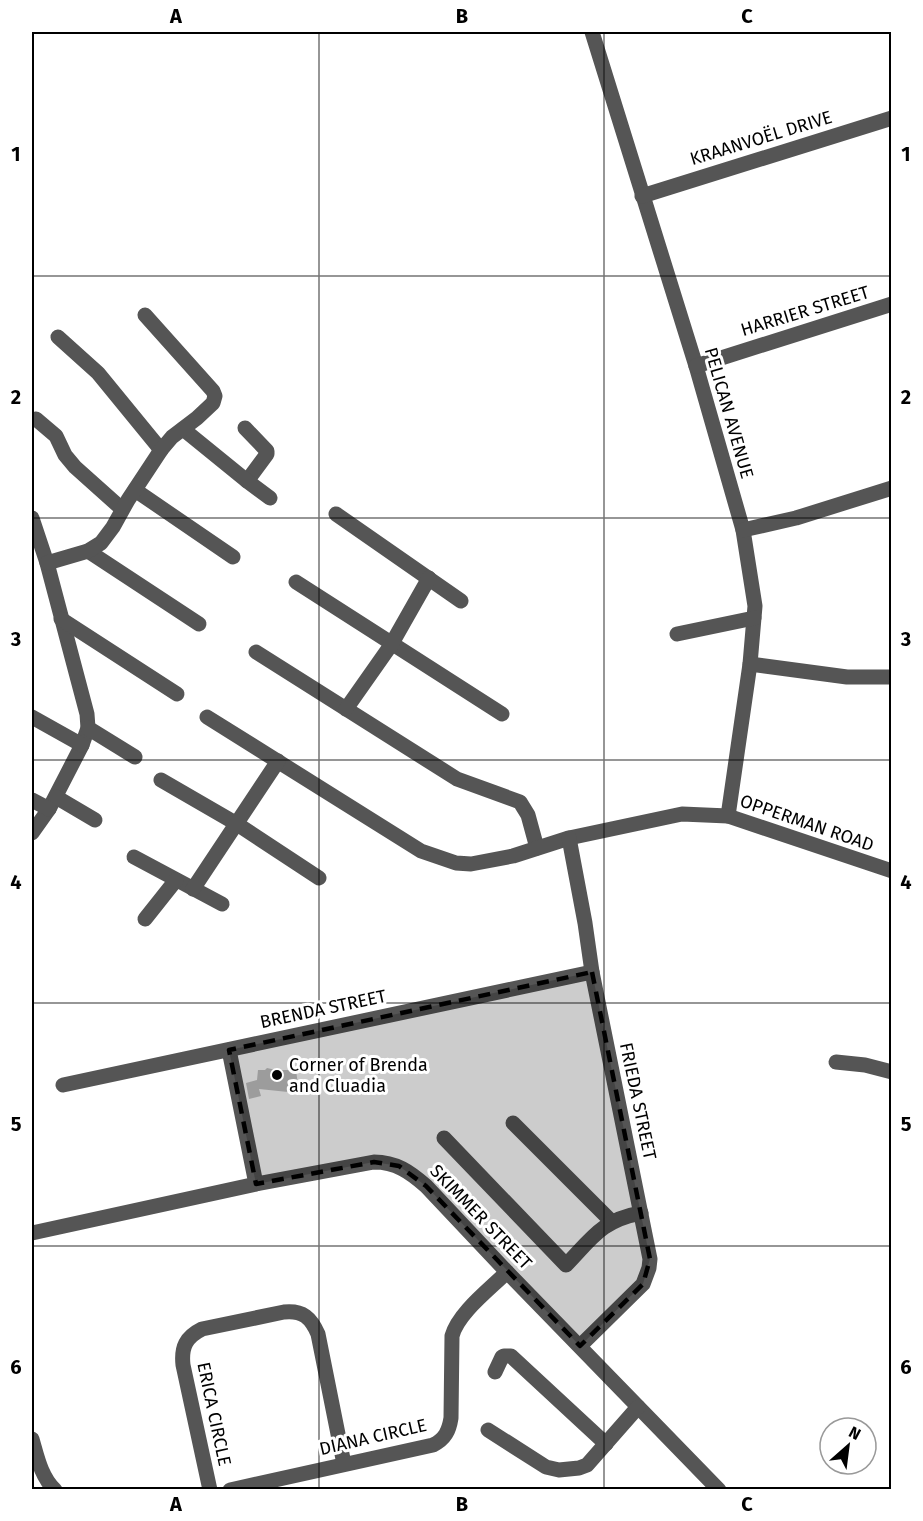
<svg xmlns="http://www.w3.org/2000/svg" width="923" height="1521" viewBox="0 0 923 1521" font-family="'Fira Sans',sans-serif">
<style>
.building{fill:#c4c4c4}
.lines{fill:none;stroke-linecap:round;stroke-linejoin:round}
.minor{stroke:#555;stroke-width:15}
.marked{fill:#000;fill-opacity:0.2;stroke:#000;stroke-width:4.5;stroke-dasharray:12 8;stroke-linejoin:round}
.grid{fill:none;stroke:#000;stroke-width:1.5;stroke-opacity:0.55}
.poi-dot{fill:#000;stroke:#fff;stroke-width:2}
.labels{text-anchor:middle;stroke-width:6;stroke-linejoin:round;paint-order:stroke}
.street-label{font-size:18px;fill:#000;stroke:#fff}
.poi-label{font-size:18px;fill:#000;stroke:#fff;text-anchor:start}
.neatline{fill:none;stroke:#000;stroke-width:2}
.grid-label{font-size:20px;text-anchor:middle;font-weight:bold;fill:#000}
</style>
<rect width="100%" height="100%" fill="#fff"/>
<polygon class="building" points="267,1068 276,1070 296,1070 298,1085 291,1088 288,1092 259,1089 261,1096 249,1099 246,1083 257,1080 258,1070 265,1070"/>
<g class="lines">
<g class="minor">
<polyline points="592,32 696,366 743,530 755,606 750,664 728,816"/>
<polyline points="642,196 892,118"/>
<polyline points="58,337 98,373 161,450"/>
<polyline points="696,366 892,304"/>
<polyline points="36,419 56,436 65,455 75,467 122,509"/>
<polyline points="245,428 267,451 267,454 247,481"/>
<polyline points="183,429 247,481 270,498"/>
<polyline points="135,490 233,557"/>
<polyline points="336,514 461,601"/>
<polyline points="32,518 47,563 87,714 88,728 82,745 49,809 32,833"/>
<polyline points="743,530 796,518 892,488"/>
<polyline points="88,551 199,624"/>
<polyline points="47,563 88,551 101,543 113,527 128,500 161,450 172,437 197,418 213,403 215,396 213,391 145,315"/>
<polyline points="296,582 502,714"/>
<polyline points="61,619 177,694"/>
<polyline points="677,634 754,618"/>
<polyline points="256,652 457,779 520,802 528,815 537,848"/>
<polyline points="750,664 847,677 892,677"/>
<polyline points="346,709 391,645 429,578"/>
<polyline points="32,717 82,745"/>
<polyline points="207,717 421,851 456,863 471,864 513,856 569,838 682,814 728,816 892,871"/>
<polyline points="88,728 135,757"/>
<polyline points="161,780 237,824 319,878"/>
<polyline points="56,797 95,820"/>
<polyline points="32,800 49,809"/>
<polyline points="569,838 585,923 592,972 650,1259 649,1268 643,1284 580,1346"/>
<polyline points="134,857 222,904"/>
<polyline points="193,889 278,761"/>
<polyline points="145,919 176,880"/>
<polyline points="229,1050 256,1184"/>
<polyline points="836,1062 865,1065 892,1072"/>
<polyline points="63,1085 592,972"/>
<polyline points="513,1123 612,1222"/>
<path d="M444,1138L566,1265C592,1238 602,1220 641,1213"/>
<path d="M32,1233L256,1184L374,1162C396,1162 410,1172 426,1186L507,1272L719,1490"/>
<polyline points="495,1372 502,1357 504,1356 511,1356 606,1444"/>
<polyline points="488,1430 546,1467 559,1470 579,1468 587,1465 638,1407"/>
<path d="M32,1439C37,1456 41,1477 55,1490"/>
<path d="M210,1490L183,1365C181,1347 186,1337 202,1329L284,1312C303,1310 311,1318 318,1334L344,1464"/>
<path d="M230,1490L433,1445C445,1439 449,1431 451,1418L452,1336C458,1313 490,1289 507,1272"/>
</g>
</g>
<path class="marked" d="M592,972L650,1259L643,1284L580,1346L426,1186L399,1166L374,1162L256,1184L229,1050Z"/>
<path class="grid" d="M319,32V1490M604,32V1490M32,276H892M32,518H892M32,760H892M32,1003H892M32,1246H892"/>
<circle class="poi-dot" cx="277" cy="1075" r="6"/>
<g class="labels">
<g class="street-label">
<text transform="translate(761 138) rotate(-17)" y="6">KRAANVOËL DRIVE</text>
<text transform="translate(805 311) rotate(-17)" y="6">HARRIER STREET</text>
<text transform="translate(729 413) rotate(74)" y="6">PELICAN AVENUE</text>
<text transform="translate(807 823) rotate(19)" y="6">OPPERMAN ROAD</text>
<text transform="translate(323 1009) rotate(-12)" y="6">BRENDA STREET</text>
<text transform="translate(638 1101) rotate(78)" y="6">FRIEDA STREET</text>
<text transform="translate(481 1217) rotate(46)" y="6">SKIMMER STREET</text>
<text transform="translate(214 1414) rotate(78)" y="6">ERICA CIRCLE</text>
<text transform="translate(373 1437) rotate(-13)" y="6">DIANA CIRCLE</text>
</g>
<g class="poi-label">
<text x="289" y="1071">Corner of Brenda<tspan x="289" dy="21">and Cluadia</tspan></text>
</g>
</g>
<rect width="923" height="1521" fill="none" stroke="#ffffff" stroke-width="66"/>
<g transform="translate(848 1446) rotate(28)"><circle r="28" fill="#ffffff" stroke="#999999" stroke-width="1.5"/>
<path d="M0-4.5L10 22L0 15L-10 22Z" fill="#000000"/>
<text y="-9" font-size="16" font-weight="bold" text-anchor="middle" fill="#000000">N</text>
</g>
<rect x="33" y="33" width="857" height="1455" class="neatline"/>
<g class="grid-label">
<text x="176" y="23">A</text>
<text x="462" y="23">B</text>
<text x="747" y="23">C</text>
<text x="16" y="161">1</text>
<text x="906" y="161">1</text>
<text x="16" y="404">2</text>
<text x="906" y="404">2</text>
<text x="16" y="646">3</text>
<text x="906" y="646">3</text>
<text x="16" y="889">4</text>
<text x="906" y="889">4</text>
<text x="16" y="1131">5</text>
<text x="906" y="1131">5</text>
<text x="16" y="1374">6</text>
<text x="906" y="1374">6</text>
<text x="176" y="1511">A</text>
<text x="462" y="1511">B</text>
<text x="747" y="1511">C</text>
</g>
</svg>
